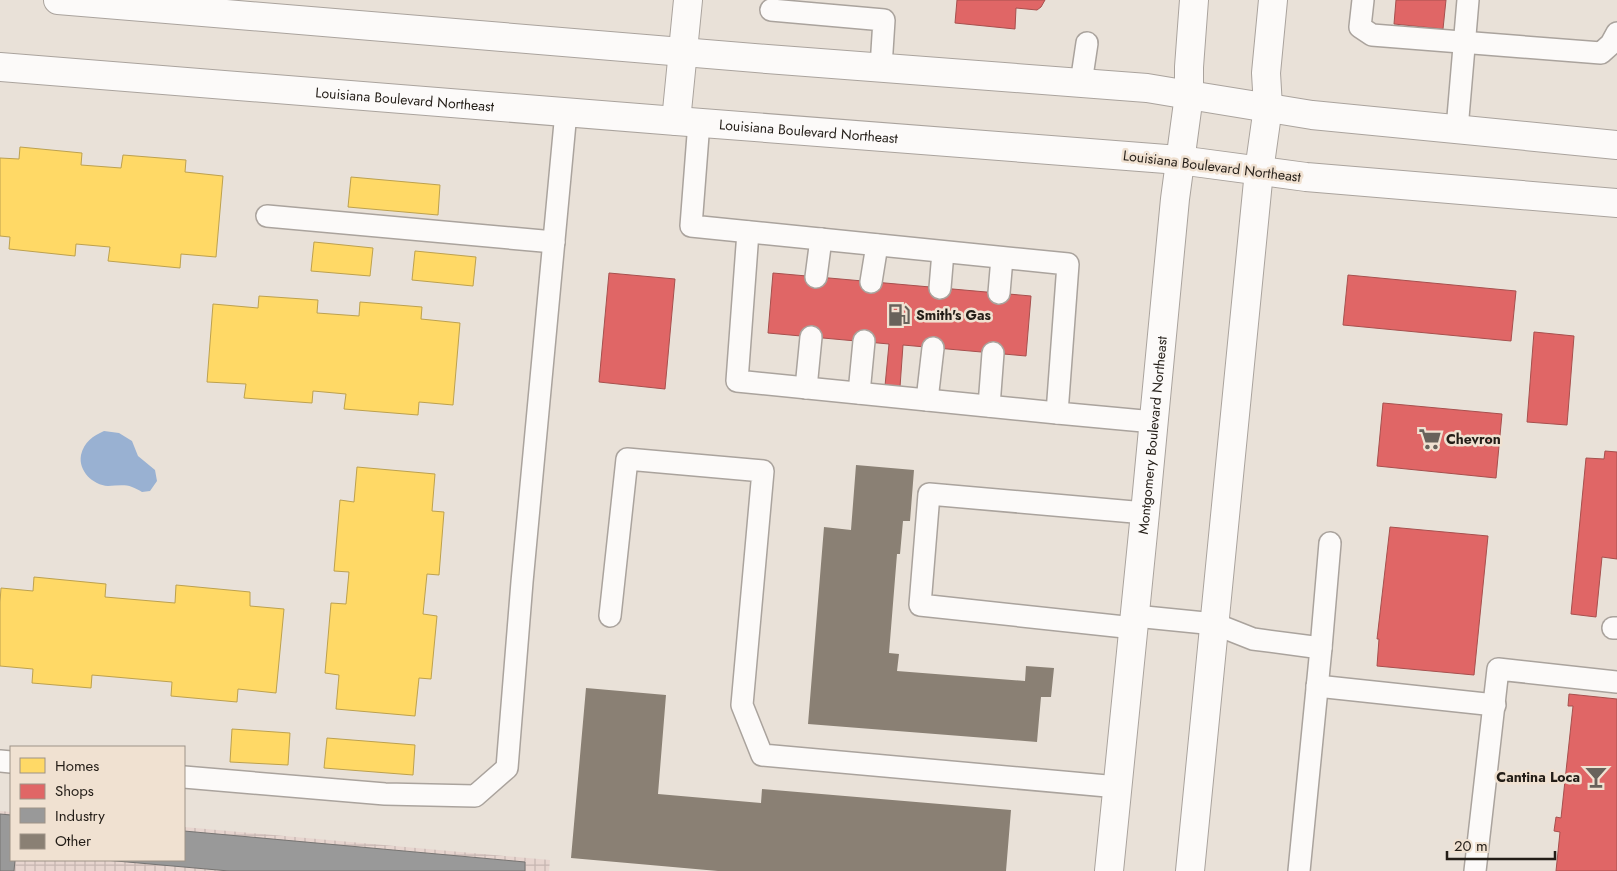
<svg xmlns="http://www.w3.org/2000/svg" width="1617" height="871" viewBox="0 0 1617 871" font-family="Jost,sans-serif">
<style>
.industrial{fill:url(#industrial-grid)}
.water{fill:#99b1d2}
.homes{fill:#ffd966;stroke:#bda14e}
.shops{fill:#e06666;stroke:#a7504e}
.industry{fill:#999;stroke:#767472}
.building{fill:#8a8074}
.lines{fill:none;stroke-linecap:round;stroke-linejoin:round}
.service-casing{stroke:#aaa39d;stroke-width:24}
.minor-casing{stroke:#aaa39d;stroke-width:30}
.tertiary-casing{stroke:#aaa39d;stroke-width:30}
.secondary-casing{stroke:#aaa39d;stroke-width:30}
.primary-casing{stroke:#aaa39d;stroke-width:30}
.service{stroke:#fcfaf9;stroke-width:21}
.minor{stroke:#fcfaf9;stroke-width:28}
.tertiary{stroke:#fcfaf9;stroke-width:28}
.secondary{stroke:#fcfaf9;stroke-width:28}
.primary{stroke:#fcfaf9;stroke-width:28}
.labels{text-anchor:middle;stroke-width:5;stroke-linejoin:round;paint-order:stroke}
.street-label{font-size:14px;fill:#231d17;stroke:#f0e1d1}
.poi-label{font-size:14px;font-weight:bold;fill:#231d17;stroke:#f0e1d1;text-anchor:start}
</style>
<defs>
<pattern id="industrial-grid" width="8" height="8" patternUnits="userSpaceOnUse" patternTransform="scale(1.25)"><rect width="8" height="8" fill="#e7d5cf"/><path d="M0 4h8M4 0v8" fill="none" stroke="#c6b6b1"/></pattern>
</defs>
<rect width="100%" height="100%" fill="#e9e1d8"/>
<polygon class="industrial" points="0,811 11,812 11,860 184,860 184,827 550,860 549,871 0,871"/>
<path class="water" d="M104,431L119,433L132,441L138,456L155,470L157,481L150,491L142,492C139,490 135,488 132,487C124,484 116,486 108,486C93,485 78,471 81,455C84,442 93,436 104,431Z"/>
<g class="homes">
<polygon points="20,147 82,153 81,165 121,168 123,155 186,160 185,172 223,176 216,257 181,254 180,268 108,261 110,247 76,244 75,256 9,249 10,237 0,236 0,158 19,159"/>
<polygon points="351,177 440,185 438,215 348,207"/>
<polygon points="314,242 373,248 370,276 311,271"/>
<polygon points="415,251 476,257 473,286 412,280"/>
<polygon points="259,296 318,300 317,313 359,316 360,302 422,307 421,319 460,323 453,405 419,402 418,415 344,409 346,394 313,391 312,403 244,398 246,384 207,382 213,304 258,308"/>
<polygon points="357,467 435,474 432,511 444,512 439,575 427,574 423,614 437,616 431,679 419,678 415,716 336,709 339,675 325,673 331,603 346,604 349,572 334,571 340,500 354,502"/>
<polygon points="34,577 106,584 105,597 175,603 176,585 250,592 250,606 284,609 276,693 238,689 237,702 171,696 172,682 92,675 91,688 32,683 33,669 0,666 0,602 1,588 33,591"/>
<polygon points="232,729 290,733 288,765 230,762"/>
<polygon points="327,738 415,745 413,775 324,768"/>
</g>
<g class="shops">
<polygon points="957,0 1045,0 1041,7 1037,10 1016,8 1015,29 955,23"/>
<polygon points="1396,0 1446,0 1443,29 1394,24"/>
<polygon points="609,273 675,279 665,389 599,382"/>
<polygon points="773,273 1031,296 1026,356 903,345 900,387 885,386 889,344 768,333"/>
<polygon points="1348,275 1516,291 1511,341 1343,325"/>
<polygon points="1534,332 1574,336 1567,425 1527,422"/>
<polygon points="1383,403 1502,414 1496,478 1377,466"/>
<polygon points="1605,451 1617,452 1617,559 1602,557 1596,617 1571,614 1586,458 1604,459"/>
<polygon points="1390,527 1488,536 1474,675 1377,666 1379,639 1377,639"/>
<polygon points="1569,694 1617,699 1617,871 1556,871 1560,832 1554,831 1556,817 1561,818 1573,706 1568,706"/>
</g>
<g class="industry">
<polygon points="0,814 11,815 11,860 15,860 14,871 0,871"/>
<polygon points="184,831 525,862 525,871 229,871 105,860 184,860"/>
</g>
<g class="building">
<polygon points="856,465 914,470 910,521 903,521 900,554 897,554 889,653 899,654 897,671 1025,681 1026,666 1054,668 1051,697 1041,697 1037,742 808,724 824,527 851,530"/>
<polygon points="586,688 666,695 658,794 761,803 762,789 1011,810 1006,871 718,871 571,858"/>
</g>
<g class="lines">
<defs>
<g id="service">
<polyline points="1363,0 1360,27 1372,35 1601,53 1611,44 1617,33"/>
<polyline points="771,10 884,20 881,67"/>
<polyline points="1081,83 1087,43"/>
<polyline points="699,122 691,226 1068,264 1057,413 1154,422"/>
<polyline points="1457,129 1468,0"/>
<polyline points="267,216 554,242"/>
<polyline points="748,232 737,381 1057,413"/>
<polyline points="816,277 821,239"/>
<polyline points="871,282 877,245"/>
<polyline points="940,288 943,252"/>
<polyline points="999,293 1002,258"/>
<polyline points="806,388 811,337"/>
<polyline points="859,393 864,341"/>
<polyline points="927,400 933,348"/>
<polyline points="989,406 993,353"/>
<polyline points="610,616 627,459 763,471 742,705 762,755 1118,787"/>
<polyline points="1135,616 1215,624 1253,639 1321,648 1299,871"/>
<polyline points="1134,628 920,605 929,494 1145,513"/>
<polyline points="1613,628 1617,628"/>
<polyline points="1321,648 1330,543"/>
<polyline points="1317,686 1495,705"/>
<polyline points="0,761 11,762"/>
<polyline points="184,777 385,794 475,796 507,768 522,582 566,112"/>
<polyline points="1475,871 1498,669 1617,682"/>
</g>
<polyline id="minor" points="676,121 688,0"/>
<g id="tertiary">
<polyline points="58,0 767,59 1147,88 1189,95"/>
<path id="s1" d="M0,67L676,121L1179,160"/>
</g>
<g id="secondary">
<polyline points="1189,95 1312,115 1617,145"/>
<polyline points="1179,160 1306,177 1617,203"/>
</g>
<g id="primary">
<path id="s2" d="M1109,871L1145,513L1175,199L1189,95V67L1194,0"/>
<polyline points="1190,871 1259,171 1268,107 1266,73 1273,0"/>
</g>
</defs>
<use href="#service" class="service-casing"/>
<use href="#minor" class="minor-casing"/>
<use href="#tertiary" class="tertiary-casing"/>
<use href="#secondary" class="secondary-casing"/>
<use href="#primary" class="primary-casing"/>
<use href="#service" class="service"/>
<use href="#minor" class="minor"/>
<use href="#tertiary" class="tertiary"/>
<use href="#secondary" class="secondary"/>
<use href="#primary" class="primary"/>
</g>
<defs>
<symbol id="fuel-bare" viewBox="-9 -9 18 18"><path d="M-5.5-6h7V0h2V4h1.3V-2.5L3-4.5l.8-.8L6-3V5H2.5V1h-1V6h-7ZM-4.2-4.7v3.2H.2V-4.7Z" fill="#68625b" stroke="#f0e1d1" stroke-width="2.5" paint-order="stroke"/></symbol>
<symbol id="supermarket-bare" viewBox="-9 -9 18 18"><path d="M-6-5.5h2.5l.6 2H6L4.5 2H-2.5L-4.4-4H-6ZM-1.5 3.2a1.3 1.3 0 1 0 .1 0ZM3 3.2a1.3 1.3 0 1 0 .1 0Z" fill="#68625b" stroke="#f0e1d1" stroke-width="2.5" paint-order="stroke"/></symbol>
<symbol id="bar-bare" viewBox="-9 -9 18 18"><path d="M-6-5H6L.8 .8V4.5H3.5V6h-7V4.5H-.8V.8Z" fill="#68625b" stroke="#f0e1d1" stroke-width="2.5" paint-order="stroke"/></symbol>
</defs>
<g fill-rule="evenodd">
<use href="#fuel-bare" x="883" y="299" width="32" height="32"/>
<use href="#supermarket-bare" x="1414" y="423" width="32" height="32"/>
<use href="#bar-bare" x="1580" y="761" width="32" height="32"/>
</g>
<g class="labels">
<g class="street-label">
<text dy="5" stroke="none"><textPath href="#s1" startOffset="406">Louisiana Boulevard Northeast</textPath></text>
<text dy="5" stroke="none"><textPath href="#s1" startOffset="811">Louisiana Boulevard Northeast</textPath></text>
<text transform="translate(1212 166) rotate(7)" y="5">Louisiana Boulevard Northeast</text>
<text dy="5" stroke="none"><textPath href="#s2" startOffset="438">Montgomery Boulevard Northeast</textPath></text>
</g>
<g class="poi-label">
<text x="916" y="320">Smith's Gas</text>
<text x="1446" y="444">Chevron</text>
<text x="1580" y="782" text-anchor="end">Cantina Loca</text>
</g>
</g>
<rect x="10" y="746" width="175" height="115" fill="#f0e1d1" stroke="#9e9387"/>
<rect x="20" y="758" width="25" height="15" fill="#ffd966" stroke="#9e9387"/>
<text x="55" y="771" font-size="15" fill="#231d17">Homes</text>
<rect x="20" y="784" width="25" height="15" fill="#e06666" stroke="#9e9387"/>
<text x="55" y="796" font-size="15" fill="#231d17">Shops</text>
<rect x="20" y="808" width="25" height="15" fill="#999999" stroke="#9e9387"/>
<text x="55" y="821" font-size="15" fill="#231d17">Industry</text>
<rect x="20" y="834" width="25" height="15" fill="#8a8074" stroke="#9e9387"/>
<text x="55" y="846" font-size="15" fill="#231d17">Other</text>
<path d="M1447 851v8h108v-8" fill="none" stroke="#231d17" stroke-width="2.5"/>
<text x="1454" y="851" font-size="15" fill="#231d17" stroke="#f0e1d1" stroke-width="4" paint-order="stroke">20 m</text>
</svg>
